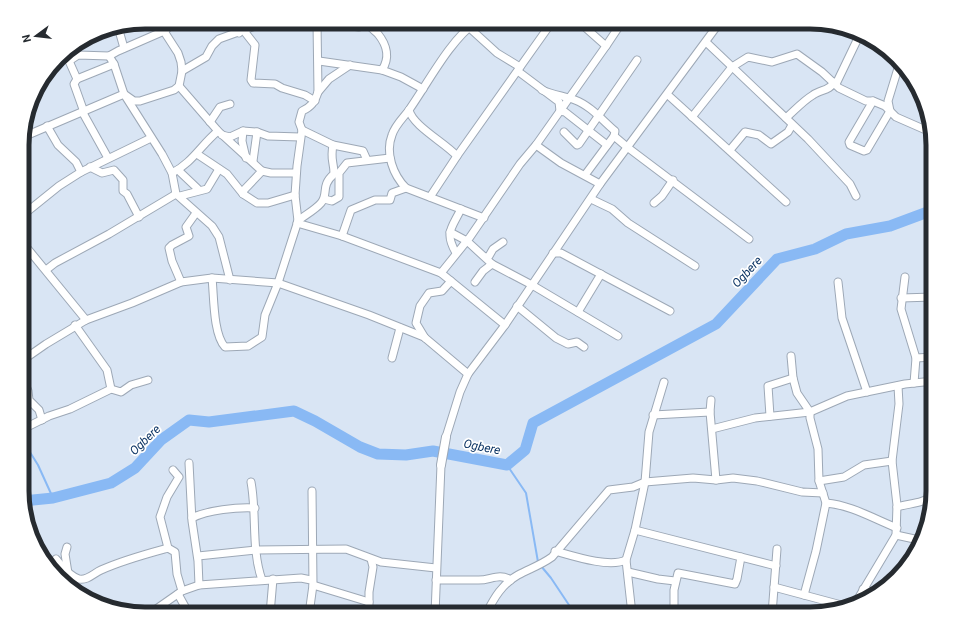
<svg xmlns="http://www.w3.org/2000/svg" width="955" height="636" viewBox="0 0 955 636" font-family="Roboto,sans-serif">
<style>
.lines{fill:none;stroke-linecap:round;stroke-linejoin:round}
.stream{stroke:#89b9f4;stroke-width:2}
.river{stroke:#89b9f4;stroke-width:11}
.minor-casing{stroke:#9da8b6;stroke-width:9}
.tertiary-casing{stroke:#9da8b6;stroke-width:10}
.minor{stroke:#fff;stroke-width:7}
.tertiary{stroke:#fff;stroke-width:8}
.labels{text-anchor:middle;stroke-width:3.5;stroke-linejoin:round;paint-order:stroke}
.water-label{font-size:12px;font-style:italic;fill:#0f3766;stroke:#fff}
.rim{fill:none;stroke:#262b30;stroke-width:5}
</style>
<rect width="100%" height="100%" fill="#d9e5f4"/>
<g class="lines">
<g class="stream">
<polyline points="23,441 38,465 53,498"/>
<polyline points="507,465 526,493 538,562"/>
<polyline points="541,566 551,578 575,614"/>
</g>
<polyline class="river" points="23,501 53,498 111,483 135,468 161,440 189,420 209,422 294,411 315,421 360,447 378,454 406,455 433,451 507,465 525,450 533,423 716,324 777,259 815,249 846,234 890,226 933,210"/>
<defs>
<g id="minor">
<polyline points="230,22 239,33"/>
<polyline points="321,22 359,27 364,22"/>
<path d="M368,22C369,27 374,30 378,34C387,45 390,58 382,70"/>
<polyline points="463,22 497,53 520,67"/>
<path d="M476,22C450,40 428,83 409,110C404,117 395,125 392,135C385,153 393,175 406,188L484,218"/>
<polyline points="118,27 124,48"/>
<polyline points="849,28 853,30"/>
<polyline points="244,31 255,45 251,80 253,83 275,84 282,88 305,95 315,101"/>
<polyline points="706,42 808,139 850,184 856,196"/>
<polyline points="606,46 622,22"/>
<polyline points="62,55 69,61 77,79 74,84 84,112"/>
<polyline points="109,56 114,64 124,94 162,154 172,173 176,194 212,226 219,237 230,280"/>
<polyline points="69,61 78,55 109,56 118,51 164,31 176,22"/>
<polyline points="319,61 382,70 401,77 423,89"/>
<polyline points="182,71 206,57 212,46 219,39 266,22"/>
<polyline points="519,72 559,102 560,111 565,112 607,145"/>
<polyline points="77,79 114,64"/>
<polyline points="836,84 860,34"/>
<polyline points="179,86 218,131 262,171 271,173 296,173"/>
<path d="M542,90C553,95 564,96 575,100C591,106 603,121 615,131L614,136L627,147L749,239"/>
<polyline points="318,92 329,79 350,65"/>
<polyline points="668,95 786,202"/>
<polyline points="873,101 849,142 850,145 864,151 867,150 890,111 888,101 899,65"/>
<path d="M409,110C413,126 444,142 457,156"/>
<polyline points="83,113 108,158"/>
<polyline points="692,117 732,67 748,57 772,62 797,54 822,72 839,88 866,101 873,101 885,106 896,117 928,131"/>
<path d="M786,118C795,110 803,101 813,95C820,90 831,90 834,82"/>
<polyline points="210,122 220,107 230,104"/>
<polyline points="47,126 58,145 76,162 81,172"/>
<polyline points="302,130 333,145 363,151 367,160"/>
<polyline points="243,131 242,141 246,158"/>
<polyline points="564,132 577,145 579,144 637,60"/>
<polyline points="222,135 230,137 243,131 257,132 268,136 300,137"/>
<polyline points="23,137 124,94 134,101 140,101 174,90 179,86 182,71 181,62 178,53 158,22"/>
<polyline points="730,150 745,132 759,135 771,144 788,132 792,125"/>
<polyline points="197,154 227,174 243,194 257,203 268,203 295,195"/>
<polyline points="253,161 257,132"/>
<polyline points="90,167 102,173 114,170 123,180 123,191 127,194 139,217"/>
<polyline points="178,170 199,190"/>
<path d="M172,173C192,163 201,145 218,131"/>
<polyline points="585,175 614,136"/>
<polyline points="600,184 720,22"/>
<polyline points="243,194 244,190 262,171"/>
<polyline points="180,196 207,189 219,169"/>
<polyline points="430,197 457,156 552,22"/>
<polyline points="324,199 332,201 339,197 339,173 347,163 390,158"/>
<polyline points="591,199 612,209 628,223 695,266"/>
<polyline points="654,203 662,196 673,180"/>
<polyline points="23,215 59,186 81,172 151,138"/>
<path d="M298,221C305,215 315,210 321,203C329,194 320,186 334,174C334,161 330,161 333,145"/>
<polyline points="297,223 342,236 441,273 505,325"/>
<polyline points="450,232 467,241 492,264 532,285 618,336"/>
<polyline points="342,236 351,210 375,200 390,200 392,193 406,188"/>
<polyline points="23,243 86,320"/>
<path d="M456,253C444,232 452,228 461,209"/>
<polyline points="553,253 561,253 670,311"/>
<polyline points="486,257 489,256 493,249 503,242"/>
<polyline points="46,270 55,263 109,234 176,194"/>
<polyline points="441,273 470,237 520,164 536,145"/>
<polyline points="905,277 901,309 916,358 914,383"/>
<path d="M212,278C214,296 213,334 225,347L248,346L262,337L265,315L278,283L298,221L295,195L297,166L302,130L299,122L302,111C311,107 315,102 318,92L317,22"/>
<polyline points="181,282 172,261 169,248 172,245 189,236 186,227 196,213"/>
<polyline points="475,282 483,271 492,264"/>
<polyline points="838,282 842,318 867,392"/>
<polyline points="901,298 933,297"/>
<polyline points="517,306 556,338 568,344 577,342 584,347"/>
<polyline points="578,312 601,274"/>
<polyline points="75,325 107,370 111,389"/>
<polyline points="425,338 416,323 420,306 429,293 442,291 451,281"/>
<polyline points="791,356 793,378 797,393 810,412 810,418 818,449 819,481 826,503 816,551 804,595"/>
<polyline points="392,358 400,328"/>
<polyline points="916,358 933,357"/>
<polyline points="23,360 46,344 86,320 132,303 181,282 212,278 278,283 369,315 424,337 468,374"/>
<polyline points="23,379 28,391 29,400 39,410 42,420"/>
<polyline points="711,400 710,412 716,480"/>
<polyline points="653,415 710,412"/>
<polyline points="770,416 768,386 793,378"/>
<polyline points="23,429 49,416 70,409 111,389 121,392 131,385 148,380"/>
<polyline points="712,429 755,418 810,412 847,396 905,384 933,381"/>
<polyline points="446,437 460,392 468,374 505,325 600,184 561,163 536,145 606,46 579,22"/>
<polyline points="189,463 192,521 198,561 199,585"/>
<polyline points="173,470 179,477 167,497 160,517 168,548 175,552 177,574 182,591"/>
<polyline points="819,481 844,477 864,465 892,461"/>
<path d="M251,482C257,514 251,549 262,580"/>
<path d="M826,503C851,505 874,519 897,528"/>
<path d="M897,507C910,503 923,504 933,495"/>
<path d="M192,518C208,510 237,507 255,508"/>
<polyline points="635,530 776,566"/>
<polyline points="896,535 919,540"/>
<path d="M555,551C573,556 609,568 626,560"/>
<polyline points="198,556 256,550 346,549 381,562 436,568"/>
<path d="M56,559C62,566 69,576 79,579C87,581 94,573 101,570C123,560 146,554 168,548"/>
<polyline points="628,572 658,579 675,581"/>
<polyline points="60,576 68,573 65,554 67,547"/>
<path d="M436,580C450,580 464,580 477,580C490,581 498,572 511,580"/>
<polyline points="313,585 369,602"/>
<polyline points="774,587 845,606"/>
<polyline points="863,589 876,593"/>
<polyline points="178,594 189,614"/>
<polyline points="856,602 896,535 897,505 892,461 899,404 898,386"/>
<polyline points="488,609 514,614"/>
<polyline points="149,614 182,591 199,585 301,578 311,580"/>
<polyline points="270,614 273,579"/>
<polyline points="309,614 313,585 312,491"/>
<polyline points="369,614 369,592 373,567 371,559"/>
<polyline points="435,614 441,465"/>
<path d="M486,614C494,598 502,584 518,575C529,569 541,565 552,557L609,490L633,487L645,482L693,478L716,480L733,478L757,481L802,492L823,493"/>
<polyline points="632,614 626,560 635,530 645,482 649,432 664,382"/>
<polyline points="674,614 674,590 678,573 735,584 737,579 741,557"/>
<polyline points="772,614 777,549"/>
</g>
<polyline id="tertiary" points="441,465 446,437"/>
</defs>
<use href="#minor" class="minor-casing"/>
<use href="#tertiary" class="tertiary-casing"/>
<use href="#minor" class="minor"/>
<use href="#tertiary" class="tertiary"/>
</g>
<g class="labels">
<g class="water-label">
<text transform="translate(747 272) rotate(-47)" y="4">Ogbere</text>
<text transform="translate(145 440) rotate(-44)" y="4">Ogbere</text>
<text transform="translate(482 447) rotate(11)" y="4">Ogbere</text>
</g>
</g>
<path d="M0 0H955V636H0ZM145 29H810A116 116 0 0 1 926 145V491A116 116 0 0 1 810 607H145A116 116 0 0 1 29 491V145A116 116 0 0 1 145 29Z" fill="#fff" fill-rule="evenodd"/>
<path class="rim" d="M145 29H810A116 116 0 0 1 926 145V491A116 116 0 0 1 810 607H145A116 116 0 0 1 29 491V145A116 116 0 0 1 145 29Z"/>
<g transform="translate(36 36) rotate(255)" stroke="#ffffff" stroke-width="3" paint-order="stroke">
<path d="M0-3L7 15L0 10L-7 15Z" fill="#262b30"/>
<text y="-6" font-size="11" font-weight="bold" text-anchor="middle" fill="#262b30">N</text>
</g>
</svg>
